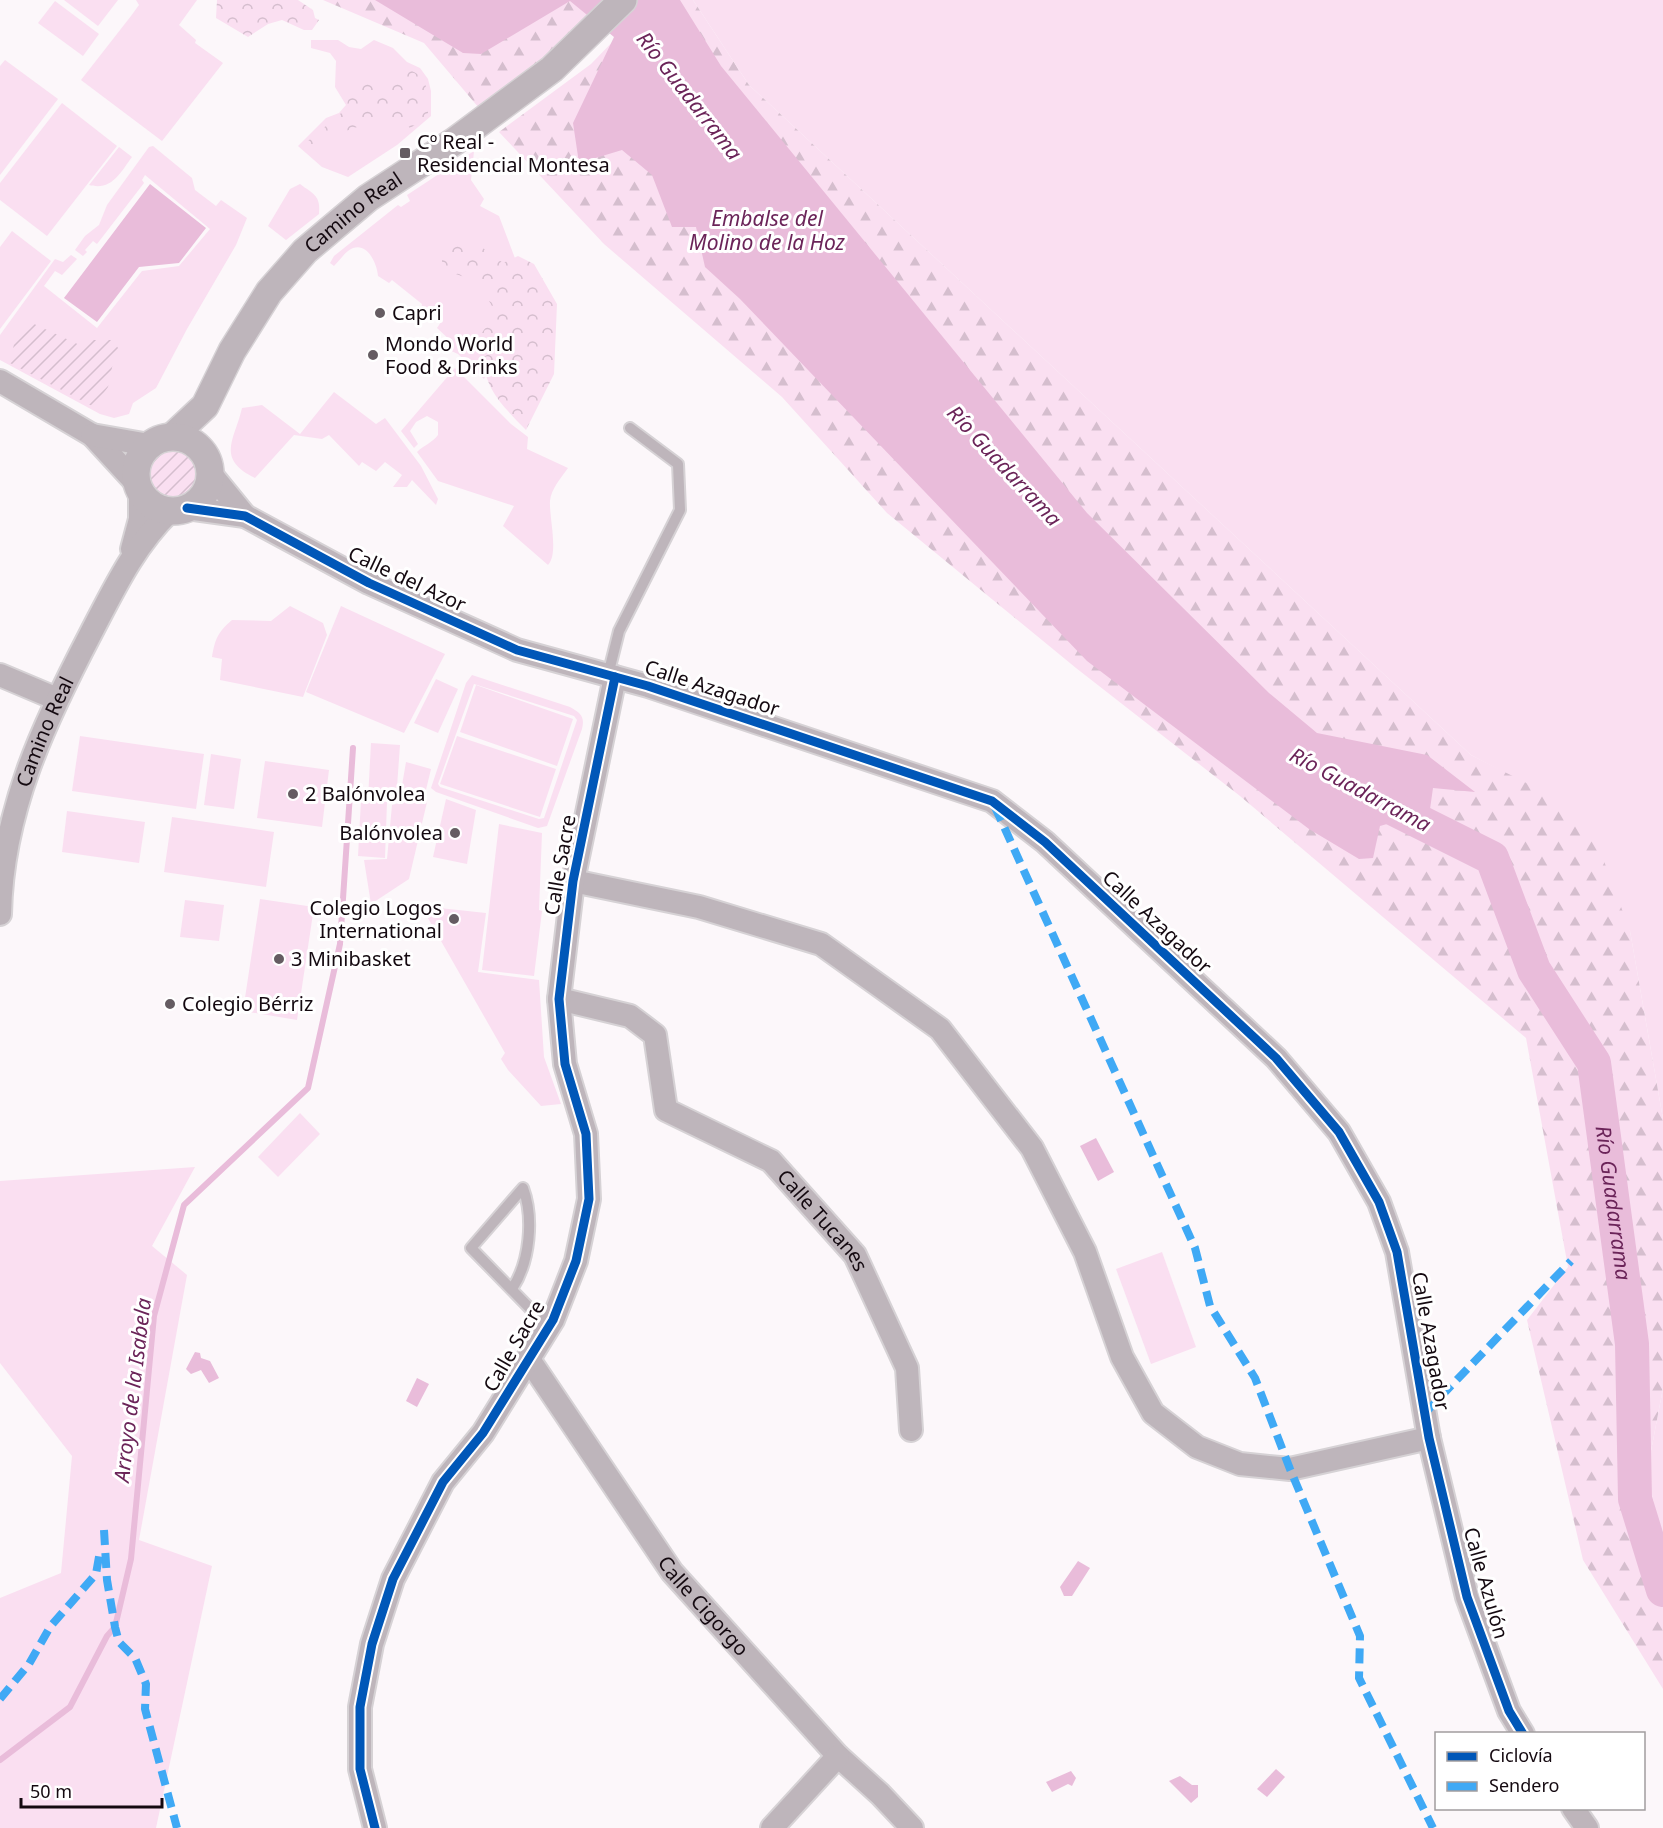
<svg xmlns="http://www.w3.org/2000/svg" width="1663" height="1828" viewBox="0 0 1663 1828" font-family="'Noto Sans',sans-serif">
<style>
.grass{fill:#fadff1;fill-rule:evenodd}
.forest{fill:url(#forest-firs)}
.park{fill:url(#park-crowns)}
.garden{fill:url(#garden-furrows)}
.water{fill:#e9bcda}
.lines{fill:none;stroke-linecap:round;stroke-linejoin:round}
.stream{stroke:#e9bcda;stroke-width:6}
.river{stroke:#e9bcda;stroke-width:34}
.service-casing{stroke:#d6d2d5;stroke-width:14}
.minor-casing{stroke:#d6d2d5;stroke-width:26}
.tertiary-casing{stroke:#d6d2d5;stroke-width:30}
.service{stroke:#beb5bb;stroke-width:10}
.minor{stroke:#beb5bb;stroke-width:22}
.tertiary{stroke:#beb5bb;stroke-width:27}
.quiet{stroke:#3fa9f5;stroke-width:8;stroke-dasharray:15 8;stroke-linecap:butt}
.cycleway-casing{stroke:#fff;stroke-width:13}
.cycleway{stroke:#0057b8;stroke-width:9}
.poi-dot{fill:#655c62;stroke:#fff;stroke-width:2}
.labels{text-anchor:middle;stroke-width:6;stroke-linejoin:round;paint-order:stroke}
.poi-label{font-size:20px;fill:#140910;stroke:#fff;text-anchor:start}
.street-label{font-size:20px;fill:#140910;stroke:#fff}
.water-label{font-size:21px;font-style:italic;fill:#6b2459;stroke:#fff}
</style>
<defs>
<pattern id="forest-firs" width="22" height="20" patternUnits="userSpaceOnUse" patternTransform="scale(1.5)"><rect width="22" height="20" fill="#fadff1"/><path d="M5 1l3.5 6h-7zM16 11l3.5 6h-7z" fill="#d5bece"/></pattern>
<pattern id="park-crowns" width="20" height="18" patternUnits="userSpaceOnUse" patternTransform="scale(1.5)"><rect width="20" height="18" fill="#fadff1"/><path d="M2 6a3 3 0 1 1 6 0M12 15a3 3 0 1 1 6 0" fill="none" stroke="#d5bece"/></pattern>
<pattern id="garden-furrows" width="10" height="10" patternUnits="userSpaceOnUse" patternTransform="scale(1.5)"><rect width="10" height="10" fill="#fadff1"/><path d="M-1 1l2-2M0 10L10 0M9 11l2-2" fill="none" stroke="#d5bece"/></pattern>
</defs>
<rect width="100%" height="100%" fill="#fcf7fa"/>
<g class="grass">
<polygon points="64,0 118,0 98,26"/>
<polygon points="136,0 197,0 179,25 196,40 195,43 223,63 162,141 81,80 131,16 139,5"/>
<polygon points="693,0 1663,0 1663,1119 1630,931 1507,774 1471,755 749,85"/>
<polygon points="55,1 99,34 83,56 38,23"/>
<polygon points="311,40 338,40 349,47 361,49 374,40 393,48 407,62 420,68 428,79 431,91 431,116 397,145 348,177 322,167 298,146 326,118 339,113 346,105 335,87 336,61 330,53 311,48"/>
<polygon points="5,60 58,99 0,175 0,66"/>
<polygon points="62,103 117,146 47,236 0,200 0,183"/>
<polygon points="153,146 192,178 195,190 216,206 221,200 247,218 236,245 187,329 156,388 133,403 129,414 114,418 100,414 0,360 0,335 55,259 63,262 71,255 77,259 62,275 55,271 44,286 97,328 142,271 179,266 210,229 145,175 142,180 144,183 97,244 93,241 85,250 87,252 83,256 75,250 85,236 99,225 107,205 149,147"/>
<path d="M119,147L132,157C120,173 112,191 89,185Z"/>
<path d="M474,151L471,180L484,199L480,206L499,216L516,261L479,279L499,311L497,322L485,328L484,337L493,354L485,360L483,368L487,373L484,379L458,354L449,350L453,343L437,328L441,322L429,309L421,310L422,304L392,280L389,283L378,276C377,263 366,238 348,251C343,255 339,261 334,266L330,263L334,256L398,205L401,207L410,201L407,195Z"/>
<path d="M300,184C313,194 321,195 319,214L286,240L268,226L290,189Z"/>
<polygon points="12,231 51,261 0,329 0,247"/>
<path d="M455,368L511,424L528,437L527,449L568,468C561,478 551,489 550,501C549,517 559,554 548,565L503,526L514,506L438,481L417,452C424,445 432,443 438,435V422L427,416L416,422L410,431L418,444L414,448L401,431Z"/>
<path d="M334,392L376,424L385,418L421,466L438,499L436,505L412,480L407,487H393L402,475L385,462L376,471L362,462L359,466L329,435L322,439L294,435L255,478C215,459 235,439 242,408L262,405L300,434Z"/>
<path d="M290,606L323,623L327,635L303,697L220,680L222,659L212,657C215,639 218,632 232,620L271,621Z"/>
<polygon points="341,606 445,654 404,733 306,692"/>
<path d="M472,675L570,707C581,713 585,717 582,729L547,826L538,828L436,792L431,788L466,683ZM474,684L574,716L577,720L544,818L539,819L440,787L438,784Z"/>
<polygon points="436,679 458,689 438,733 414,723"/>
<polygon points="476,685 573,719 557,766 460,732"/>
<polygon points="80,736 204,754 196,809 72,791"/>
<polygon points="457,736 556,769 540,817 440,784"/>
<polygon points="371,743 400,745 396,801 368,799"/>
<polygon points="211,754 241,759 234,809 204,805"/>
<polygon points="265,761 329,770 322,827 257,818"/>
<polygon points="406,762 431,769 425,794 427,802 409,879 371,904 364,860 387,859 392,805 399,803"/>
<polygon points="446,799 476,810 467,864 433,857"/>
<polygon points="361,800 387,802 385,858 358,856"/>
<polygon points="67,811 145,822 139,863 62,852"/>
<polygon points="172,817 274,832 266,887 164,872"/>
<polygon points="499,824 542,833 539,910 542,911 534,976 482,970"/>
<polygon points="260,899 314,907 297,1020 243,1011"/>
<polygon points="185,900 224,905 219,941 180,937"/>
<polygon points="421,906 486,913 478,972 539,980 544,1057 561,1104 541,1106 508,1070 501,1059 505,1053"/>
<polygon points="300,1113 320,1134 278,1177 258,1157"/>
<polygon points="195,1167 152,1246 187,1275 139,1540 212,1566 156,1828 0,1828 0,1598 61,1573 72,1456 0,1363 0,1181"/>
<polygon points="1162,1252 1196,1347 1151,1364 1116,1269"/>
<polygon points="1663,1388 1663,1531 1659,1527 1647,1472"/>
</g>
<g class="forest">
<polygon points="323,0 607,0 545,64 479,108 424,43"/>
<polygon points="653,0 693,0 749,85 1471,755 1550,795 1595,837 1630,931 1663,1119 1663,1388 1647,1472 1659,1527 1663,1531 1663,1689 1583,1560 1527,1320 1568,1267 1526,1038 1240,796 1076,668 887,513 782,397 604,244 499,132 591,64"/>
</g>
<g class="park">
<polygon points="217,0 298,0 313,10 315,18 319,20 312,30 304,30 282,20 268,24 248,37 216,18"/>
<path d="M398,68C428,71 428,87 428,113L422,121L410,128L399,117C386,127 373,124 358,127C344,129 327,144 317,154L302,146L346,109L350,90C364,81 372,82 384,92C392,85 389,73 398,68Z"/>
<path d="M447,240L475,242L503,263L518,256L534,264L557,304L554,374L526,430C505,408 483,389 484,357L490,353L481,334L496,313L478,282L442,269V247Z"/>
</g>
<g class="garden">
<polygon points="32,323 84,347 90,340 113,340 118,348 118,355 114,358 108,387 94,407 10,363 14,344"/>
<circle cx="173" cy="474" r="27"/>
</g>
<g class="water">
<polygon points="375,0 680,0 721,66 1087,513 1269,693 1317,733 1427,755 1475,792 1433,788 1429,816 1415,816 1380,826 1373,858 1359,859 1309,829 1087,661 740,299 705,267 696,227 672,227 652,175 622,150 579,163 573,123 614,37 570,1 481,54 463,53"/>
<polygon points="150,184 206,228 179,263 139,267 97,322 64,298"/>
<polygon points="1096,1138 1114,1172 1098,1181 1080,1146"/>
<polygon points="195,1352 200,1353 201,1358 210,1361 219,1378 209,1383 201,1370 191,1374 186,1369"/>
<polygon points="417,1378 429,1384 417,1407 406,1401"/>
<polygon points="1078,1561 1090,1568 1072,1596 1064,1596 1060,1587"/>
<polygon points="1276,1769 1285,1777 1267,1797 1257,1789"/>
<polygon points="1071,1771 1076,1778 1072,1786 1068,1784 1052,1792 1046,1782"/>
<polygon points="1180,1776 1192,1785 1198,1785 1198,1797 1191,1803 1169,1781"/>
</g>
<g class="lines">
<polyline class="stream" points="0,1760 70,1707 107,1636 115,1627 131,1559 154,1316 184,1205 308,1088 340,944 353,748"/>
<path class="river" id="s1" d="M1370,797L1492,858L1534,970L1594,1063L1632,1344L1635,1499L1663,1590"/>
<defs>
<g id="service">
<polyline points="608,675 619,631 680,510 678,464 630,428"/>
<path d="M512,1289C530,1262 534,1218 523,1188L471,1248L548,1327"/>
</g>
<g id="minor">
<polyline points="0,381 92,435 137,484"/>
<polyline points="92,435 149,445"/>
<polyline points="210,473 245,516"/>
<polyline points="187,508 245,516 369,583 517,650 648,686 992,801 1045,842 1276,1058 1339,1132 1379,1202 1397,1252 1429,1438 1467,1597 1509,1711 1523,1734"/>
<polyline points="132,549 140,519 140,493"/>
<polyline points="0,675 57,699"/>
<polyline points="573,881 699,907 821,944 940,1029 1032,1148 1085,1252 1122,1357 1153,1413 1197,1447 1240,1464 1290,1469 1429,1438"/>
<path id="s2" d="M0,914C2,811 44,723 91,633C114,589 134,546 170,511"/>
<path id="s3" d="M559,999L630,1016L655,1035L666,1110L771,1161L855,1255L907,1368L911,1430"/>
<path id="s4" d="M528,1358L672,1572L838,1756L880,1794L912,1828"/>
<polyline points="1573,1808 1587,1828"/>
<polyline points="375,1828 360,1769 360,1707 372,1644 393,1579 443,1482 483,1433 553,1320 576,1261 589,1199 586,1134 565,1064 559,999 573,881 615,677"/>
<polyline points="772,1828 838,1756"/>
</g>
<g id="tertiary">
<path id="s5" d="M173,436L205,406L232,351L269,292L305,251L368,198L455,141L552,69L623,0"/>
<circle cx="173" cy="474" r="37"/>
</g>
</defs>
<use href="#service" class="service-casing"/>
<use href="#minor" class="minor-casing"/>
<use href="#tertiary" class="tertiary-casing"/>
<use href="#service" class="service"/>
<use href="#minor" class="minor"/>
<use href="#tertiary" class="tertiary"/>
<g class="quiet">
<polyline points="995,807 1195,1248 1210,1306 1255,1378 1290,1469 1360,1636 1359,1678 1433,1828"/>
<polyline points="1425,1413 1571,1261"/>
<polyline points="104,1530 107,1580 115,1627 119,1642 135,1658 146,1684 145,1709 177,1828"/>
<polyline points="0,1699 29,1664 50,1627 96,1574 100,1551"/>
</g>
<defs>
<g id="cycleway">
<polyline points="187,508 245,516 369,583 517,650 648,686 992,801 1045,842 1276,1058 1339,1132 1379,1202 1397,1252 1429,1438 1467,1597 1509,1711 1523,1734"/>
<polyline points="375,1828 360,1769 360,1707 372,1644 393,1579 443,1482 483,1433 553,1320 576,1261 589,1199 586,1134 565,1064 559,999 573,881 615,677"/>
</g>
</defs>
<use href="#cycleway" class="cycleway-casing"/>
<use href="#cycleway" class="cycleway"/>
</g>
<g class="poi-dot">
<rect x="399" y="147" width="12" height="12" rx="3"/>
<circle cx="380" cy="313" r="6"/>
<circle cx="373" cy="355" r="6"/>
<circle cx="293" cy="794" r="6"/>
<circle cx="455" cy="833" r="6"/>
<circle cx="454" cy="919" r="6"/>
<circle cx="279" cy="959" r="6"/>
<circle cx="170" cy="1004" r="6"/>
</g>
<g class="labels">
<g class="poi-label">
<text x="417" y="149">Cº Real -<tspan x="417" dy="23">Residencial Montesa</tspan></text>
<text x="392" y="320">Capri</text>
<text x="385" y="351">Mondo World<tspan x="385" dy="23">Food &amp; Drinks</tspan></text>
<text x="305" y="801">2 Balónvolea</text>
<text x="443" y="840" text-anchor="end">Balónvolea</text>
<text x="442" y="915" text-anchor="end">Colegio Logos<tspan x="442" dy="23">International</tspan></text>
<text x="291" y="966">3 Minibasket</text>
<text x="182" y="1011">Colegio Bérriz</text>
</g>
<g class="street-label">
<text dy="7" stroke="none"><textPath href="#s5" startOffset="291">Camino Real</textPath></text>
<text transform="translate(407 579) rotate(25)" y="7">Calle del Azor</text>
<text transform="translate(712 688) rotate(18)" y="7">Calle Azagador</text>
<text dy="7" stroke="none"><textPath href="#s2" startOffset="189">Camino Real</textPath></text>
<text transform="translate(560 865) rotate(-80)" y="7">Calle Sacre</text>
<text transform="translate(1157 922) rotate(43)" y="7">Calle Azagador</text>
<text dy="7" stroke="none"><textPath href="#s3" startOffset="376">Calle Tucanes</textPath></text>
<text transform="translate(1431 1341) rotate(80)" y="7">Calle Azagador</text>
<text transform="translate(514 1346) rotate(-60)" y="7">Calle Sacre</text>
<text transform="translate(1486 1583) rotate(74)" y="7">Calle Azulón</text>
<text dy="7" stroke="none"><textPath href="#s4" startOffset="304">Calle Cigorgo</textPath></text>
</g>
<g class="water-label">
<text transform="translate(689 96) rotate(52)" y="7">Río Guadarrama</text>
<text x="767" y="226">Embalse del<tspan x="767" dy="24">Molino de la Hoz</tspan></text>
<text transform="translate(1004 466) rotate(47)" y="7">Río Guadarrama</text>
<text transform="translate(1360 790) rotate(28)" y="7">Río Guadarrama</text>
<text dy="7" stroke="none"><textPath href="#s1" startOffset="508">Río Guadarrama</textPath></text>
<text transform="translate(133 1390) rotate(-83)" y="7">Arroyo de la Isabela</text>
</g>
</g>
<rect x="1435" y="1732" width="210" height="78" fill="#ffffff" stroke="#a19d9f" stroke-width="1.5"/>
<rect x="1447" y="1752" width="30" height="9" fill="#0057b8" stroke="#a19d9f" stroke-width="1.5"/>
<text x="1489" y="1762" font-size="18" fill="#140910">Ciclovía</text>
<rect x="1447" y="1782" width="30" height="9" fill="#3fa9f5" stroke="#a19d9f" stroke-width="1.5"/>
<text x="1489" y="1792" font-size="18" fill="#140910">Sendero</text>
<path d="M21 1798v9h141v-9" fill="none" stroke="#140910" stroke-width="3"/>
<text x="30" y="1798" font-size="18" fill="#140910" stroke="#ffffff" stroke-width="4.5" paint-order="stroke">50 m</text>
</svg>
